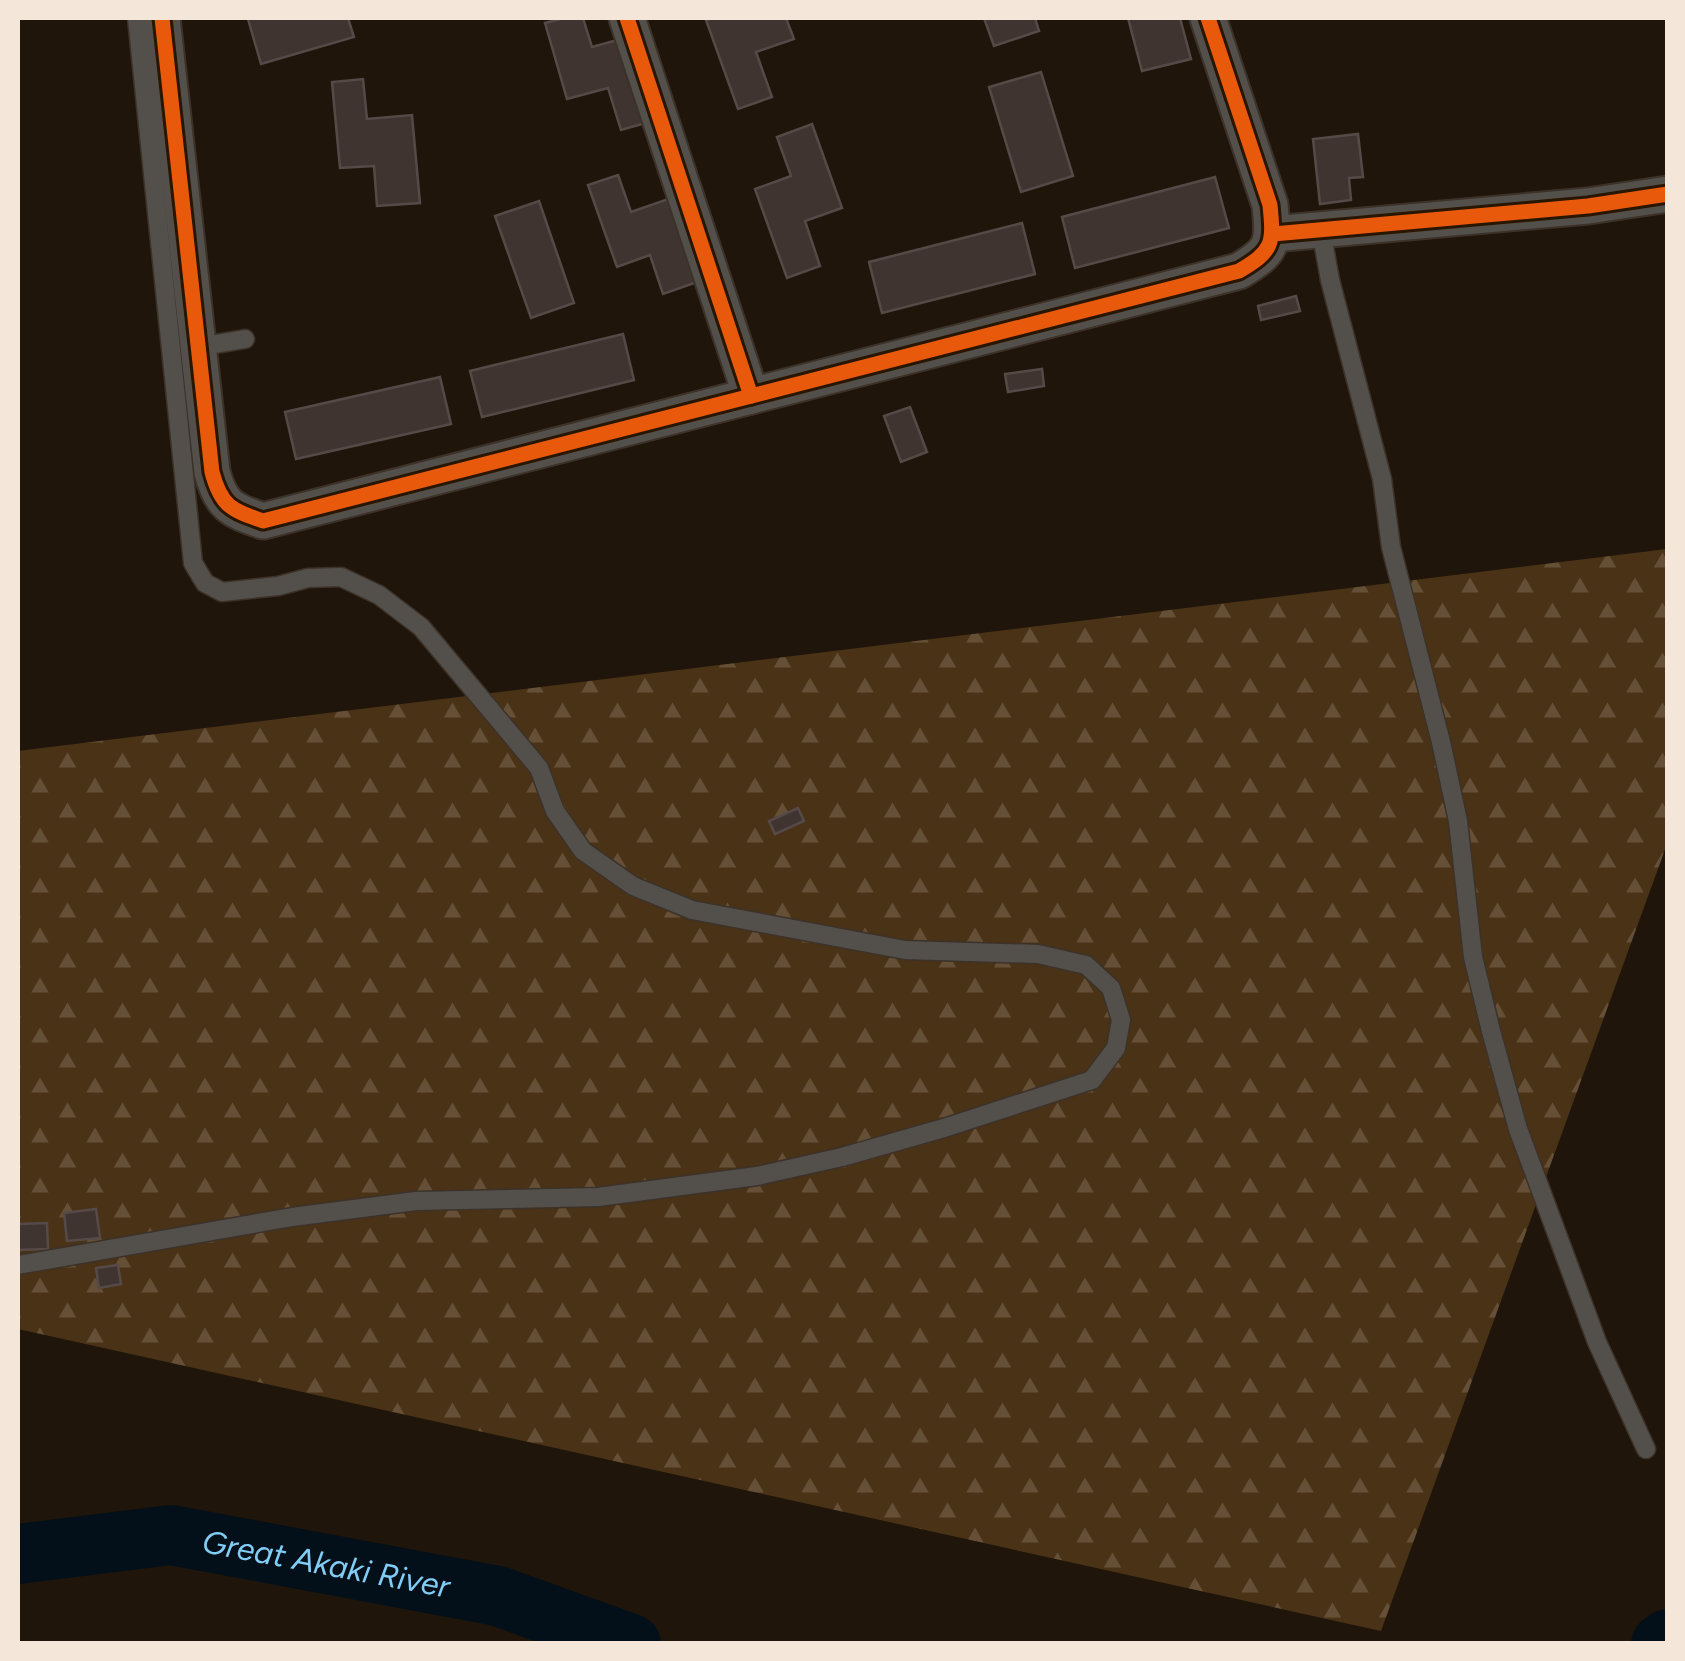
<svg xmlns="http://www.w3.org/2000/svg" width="1685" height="1661" viewBox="0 0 1685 1661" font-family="Figtree,sans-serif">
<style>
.forest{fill:url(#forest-firs)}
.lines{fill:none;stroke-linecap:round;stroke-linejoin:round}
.river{stroke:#031019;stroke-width:60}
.building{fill:#403431;stroke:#564a48;stroke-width:2.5}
.service-casing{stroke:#3c3229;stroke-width:21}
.minor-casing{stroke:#3c3229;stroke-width:39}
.service{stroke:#53504b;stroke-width:18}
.minor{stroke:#53504b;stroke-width:35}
.cycleway-casing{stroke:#291601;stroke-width:21}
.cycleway{stroke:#e8590c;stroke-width:15}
.labels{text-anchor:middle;stroke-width:9;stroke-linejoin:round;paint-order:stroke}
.water-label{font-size:32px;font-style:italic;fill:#82cdf6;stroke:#291601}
</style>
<defs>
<pattern id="forest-firs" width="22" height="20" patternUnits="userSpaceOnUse" patternTransform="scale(2.5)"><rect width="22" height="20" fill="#4a3216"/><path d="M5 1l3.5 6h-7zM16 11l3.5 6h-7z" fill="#655037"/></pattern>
</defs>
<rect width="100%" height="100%" fill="#20150a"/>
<polygon class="forest" points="1667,549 1667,844 1381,1631 18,1329 18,751"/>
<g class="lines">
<g class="river">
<path id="s1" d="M18,1554L171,1535L498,1596L631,1644"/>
<polyline points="1661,1644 1668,1639"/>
</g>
</g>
<g class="building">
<polygon points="253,18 348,18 354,37 261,64 248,19"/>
<polygon points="564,18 583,18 592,47 628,37 653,121 621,130 608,88 567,99 545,23"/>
<polygon points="713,18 786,18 794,39 756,52 772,97 738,109 706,20"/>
<polygon points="984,18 1035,18 1039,31 994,46"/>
<polygon points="1128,18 1180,18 1191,59 1142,71"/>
<polygon points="1041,72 1073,176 1021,192 989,87"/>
<polygon points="363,79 367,119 412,115 420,203 377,206 374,166 340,168 332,82"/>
<polygon points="812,124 842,208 805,221 820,266 787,278 755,189 791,176 777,137"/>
<polygon points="1358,134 1363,177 1349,178 1351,200 1320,204 1313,139"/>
<polygon points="618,175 631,212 674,197 703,280 663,294 650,255 617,267 588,185"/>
<polygon points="1215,177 1229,228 1075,268 1062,217"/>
<polygon points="539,201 574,303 531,318 495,216"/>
<polygon points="1022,223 1035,274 882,313 869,262"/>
<polygon points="1296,296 1300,311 1261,320 1258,306"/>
<polygon points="623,334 634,380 482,417 470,371"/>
<polygon points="1042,369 1044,386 1008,392 1005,374"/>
<polygon points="440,377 451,424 296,459 285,412"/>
<polygon points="910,407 927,452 901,462 884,416"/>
<polygon points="798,808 804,821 775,834 769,821"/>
<polygon points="96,1209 100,1238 67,1241 64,1213"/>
<polygon points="47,1223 48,1249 18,1250 18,1224"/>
<polygon points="118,1265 121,1284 99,1288 96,1268"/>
</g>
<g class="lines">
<defs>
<g id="service">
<polyline points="1321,230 1330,280 1382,479 1391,547 1441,742 1458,821 1473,957 1491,1031 1518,1129 1597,1342 1646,1449"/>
<polyline points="198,347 245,339"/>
<polyline points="18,1265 292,1217 416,1201 598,1197 757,1176 842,1157 944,1128 1092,1080 1116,1048 1121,1020 1111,988 1086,965 1038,954 905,950 692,910 633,886 583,851 555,811 539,768 421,627 379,595 341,577 308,578 278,586 222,592 205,583 193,563 137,18"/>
</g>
<g id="minor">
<path d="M162,18L212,472C221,506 231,510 263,521L1239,271C1273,251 1274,244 1270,205L1208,18"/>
<polyline points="627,18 751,396"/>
<polyline points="1273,234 1588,206 1668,194"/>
</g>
</defs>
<use href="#service" class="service-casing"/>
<use href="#minor" class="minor-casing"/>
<use href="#service" class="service"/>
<use href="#minor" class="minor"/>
<defs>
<g id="cycleway">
<path d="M162,18L212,472C221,506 231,510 263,521L1239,271C1273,251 1274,244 1270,205L1208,18"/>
<polyline points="627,18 751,396"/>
<polyline points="1273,234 1588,206 1668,194"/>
</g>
</defs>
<use href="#cycleway" class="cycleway-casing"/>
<use href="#cycleway" class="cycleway"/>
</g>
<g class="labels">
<g class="water-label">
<text dy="11" stroke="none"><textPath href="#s1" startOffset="312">Great Akaki River</textPath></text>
</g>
</g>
<rect width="1685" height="1661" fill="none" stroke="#f4e6d9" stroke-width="40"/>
</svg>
